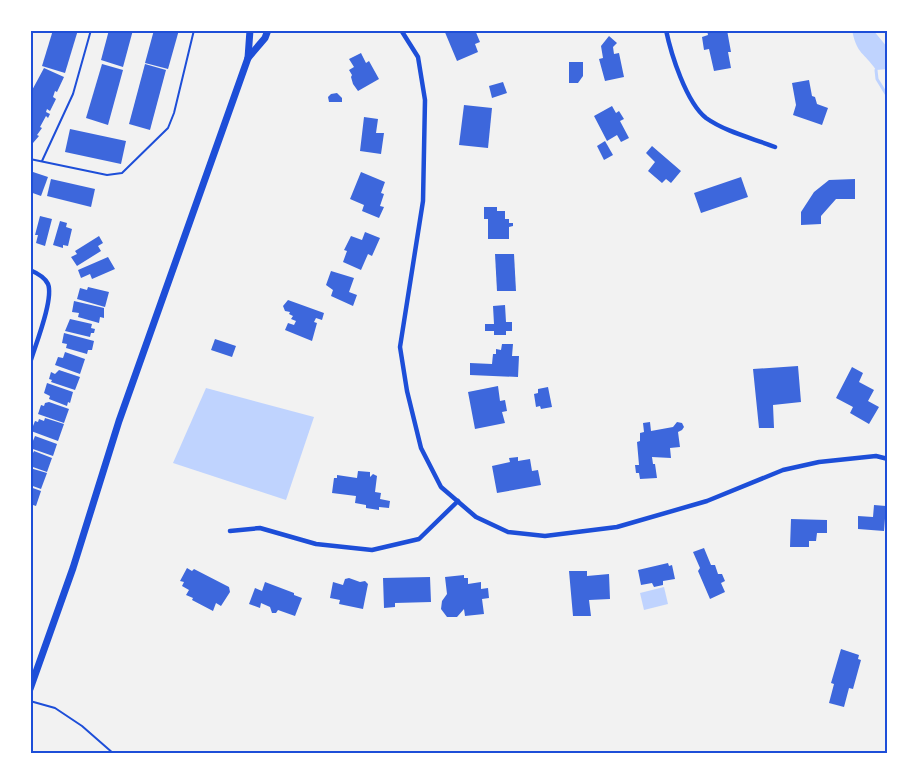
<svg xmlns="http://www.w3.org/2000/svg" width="918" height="784" viewBox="0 0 918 784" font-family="Signika,sans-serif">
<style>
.water{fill:#bfd3fe}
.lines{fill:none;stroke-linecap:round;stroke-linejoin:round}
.stream{stroke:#bfd3fe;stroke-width:3}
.building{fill:#3d67dc}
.service{stroke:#1d4ed8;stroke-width:2}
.minor{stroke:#1d4ed8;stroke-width:4.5}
.secondary{stroke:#1d4ed8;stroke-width:7}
.neatline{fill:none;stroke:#1d4ed8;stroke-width:2}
</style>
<rect width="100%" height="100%" fill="#f2f2f2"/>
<g class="water">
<path d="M852,30H873L888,48V69L876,70C864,52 857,55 852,30Z"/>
<polygon points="206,388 314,417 286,500 173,463"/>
<polygon points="664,587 668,604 644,610 640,593"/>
</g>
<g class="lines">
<polyline class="stream" points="876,70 877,79 888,97"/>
</g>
<g class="building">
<polygon points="53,30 78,30 65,73 42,66"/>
<polygon points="109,30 133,30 123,67 101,60"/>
<polygon points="154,30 179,30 168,69 145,63"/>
<polygon points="444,30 475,30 480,42 475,44 478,52 457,61"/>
<polygon points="707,30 727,30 731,52 728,52 731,68 714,71 709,49 704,50 702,37 708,35"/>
<polygon points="609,36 617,43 613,47 614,54 619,53 624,77 605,81 599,59 603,58 601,46"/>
<polygon points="361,53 366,63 369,61 379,79 358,91 353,84 351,77 352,75 349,70 354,67 349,59"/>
<polygon points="569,62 583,62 583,76 578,83 569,83"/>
<polygon points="102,64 123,70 108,125 86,118"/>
<polygon points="145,64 166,70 150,130 129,124"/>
<polygon points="44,68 64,77 57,92 55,91 53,97 56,99 50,111 47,109 46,112 50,114 48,118 46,116 40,127 42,128 37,135 39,136 33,143 30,141 30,94"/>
<polygon points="809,80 812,96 815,97 817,104 828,108 822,125 793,115 796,105 792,83"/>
<polygon points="503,82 507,93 492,98 489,86"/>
<polygon points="337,93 342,98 342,102 329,102 328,97 331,94"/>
<polygon points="464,105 492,108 488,148 459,145"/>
<polygon points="612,106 616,113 619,111 624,119 620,121 629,138 621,142 617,135 607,141 594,116"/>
<polygon points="364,117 378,119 376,133 384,133 381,154 360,151"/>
<polygon points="70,129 126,141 121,164 65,152"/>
<polygon points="605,141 613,155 604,160 597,146"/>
<polygon points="652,146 681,171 671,183 666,179 662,183 648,171 655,162 646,153"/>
<polygon points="30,171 48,177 41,196 30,192"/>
<polygon points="361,172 385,182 381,193 384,194 380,206 384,207 379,218 362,211 364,205 350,199"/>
<polygon points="741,177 748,197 701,213 694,193"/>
<polygon points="51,179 95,189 91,207 47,196"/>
<polygon points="855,179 855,199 836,199 821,216 821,224 801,225 801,212 814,192 829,180"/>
<polygon points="484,207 497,207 497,211 505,211 505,219 509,219 509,223 513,223 513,226 509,227 509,239 488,239 488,219 484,219"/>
<polygon points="40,216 52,219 45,246 36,243 38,235 35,235"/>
<polygon points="60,221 67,223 66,227 72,229 68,246 63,245 63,248 53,245"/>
<polygon points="365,232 380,238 372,256 368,254 361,270 343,262 347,251 344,250 351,236 362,240"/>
<polygon points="99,236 103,243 98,246 101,251 77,266 71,257 77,254 75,251"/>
<polygon points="495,254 514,254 516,291 497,291"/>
<polygon points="108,257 115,269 92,279 90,274 81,278 78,270"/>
<polygon points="331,271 354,278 349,292 357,295 353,306 331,296 333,290 326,285"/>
<polygon points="88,287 109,292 105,307 77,299 80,288 87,290"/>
<polygon points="288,300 324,313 322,320 316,318 314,322 317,323 312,341 285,330 288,323 294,325 296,321 291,319 293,316 289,314 290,312 285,311 283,306"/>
<polygon points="74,301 104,308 104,318 100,317 99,323 78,317 79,313 72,312"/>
<polygon points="505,305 506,322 512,322 512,331 506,331 506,335 494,335 494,331 485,331 485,324 494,324 493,306"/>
<polygon points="70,319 92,324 91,328 95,329 94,333 91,333 90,337 65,331"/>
<polygon points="64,333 94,341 92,350 88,350 87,354 66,348 67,344 62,343"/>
<polygon points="215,339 236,346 232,357 211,350"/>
<polygon points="502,344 513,344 512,356 519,356 518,377 470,375 470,363 492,364 493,354 496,354 496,349 501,350"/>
<polygon points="65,352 85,359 80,374 55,365 58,357 63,358"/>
<polygon points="798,366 801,402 773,405 774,428 759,428 753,369"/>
<polygon points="852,367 863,373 859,382 874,390 868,401 879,407 869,424 850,413 853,407 836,398"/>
<polygon points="59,370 80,377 75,390 51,382 52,380 49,379 51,372 55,374"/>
<polygon points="47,383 73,392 70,403 68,402 67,406 49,399 50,396 44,393"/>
<polygon points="498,386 500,401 505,400 507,411 502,412 505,423 475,429 468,392"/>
<polygon points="548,387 552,407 541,409 540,406 536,407 534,394 538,393 538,389"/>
<polygon points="49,402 69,409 64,423 38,414 41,405 44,406 45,403"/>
<polygon points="45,418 64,424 58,441 31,431 35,421 38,422 39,419 44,421"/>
<polygon points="650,422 651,431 673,427 677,422 682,423 684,427 682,430 678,432 680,447 670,448 671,458 652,457 653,464 655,464 657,478 640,479 639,473 636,473 635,465 639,465 637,442 640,441 640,433 644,432 643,423"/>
<polygon points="35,436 57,444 53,456 30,448"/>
<polygon points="34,451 52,458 47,472 30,466 30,452 33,453"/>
<polygon points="518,457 518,461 530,459 532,471 538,470 541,485 497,493 492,466 510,462 509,458"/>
<polygon points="30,468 47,473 41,489 30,485"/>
<polygon points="358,471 370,472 370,477 373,474 377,476 375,492 381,493 380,499 390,501 389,508 379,507 379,510 366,508 366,505 355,503 356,496 332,493 334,478 337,478 337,475 357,478"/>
<polygon points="30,487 41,491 36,506 30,504"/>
<polygon points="874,505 886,506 884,531 858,529 858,516 873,517"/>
<polygon points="791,519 827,520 827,533 817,533 816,541 809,541 809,547 790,547"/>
<polygon points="704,548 711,565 715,565 718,574 722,574 725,581 721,583 725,592 710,599 698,571 700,568 693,552"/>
<polygon points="668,563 669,566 672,565 675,579 663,581 663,585 654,587 652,583 641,585 638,570"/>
<polygon points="187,568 192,571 194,569 229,587 230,592 221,606 216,603 213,611 192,600 193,598 186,595 189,590 182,586 184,582 180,581"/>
<polygon points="569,571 587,571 587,576 609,574 610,599 589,600 591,616 573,616"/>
<polygon points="464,575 464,578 468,578 468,584 481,582 481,589 488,588 489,598 482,599 484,614 465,616 464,609 457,617 447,617 441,609 442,601 447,594 445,577"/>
<polygon points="430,577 431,602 395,603 395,607 384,608 383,578"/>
<polygon points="349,578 360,582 365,581 368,584 363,609 339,604 340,600 330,598 333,582 343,585 345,579"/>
<polygon points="265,582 294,593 294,595 302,598 295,616 278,610 276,613 272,613 270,607 261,603 260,608 249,604 255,588 262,591"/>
<polygon points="841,649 859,655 858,659 861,660 853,689 849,688 844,707 829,703 834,684 831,683"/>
</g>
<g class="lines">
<g class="service">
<polyline points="30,159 107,175 122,173 168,128 174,113 194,30"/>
<polyline points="42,161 73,94 91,30"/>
<polyline points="30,701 55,708 82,726 114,754"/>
</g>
<g class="minor">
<polyline points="401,30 418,57 425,100 423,201 400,347 407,391 421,448 441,487 476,517 508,532 545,536 617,527 707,501 783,470 819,462 876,456 888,459"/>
<path d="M666,30C671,54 686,102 706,118C726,132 752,138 775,147"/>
<path d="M30,270C37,273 45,277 48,284C54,299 35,346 30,363"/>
<polyline points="230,531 260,528 316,544 372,550 419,539 458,501"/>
</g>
<g class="secondary">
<polyline points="248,58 265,38 268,30"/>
<polyline points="30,689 73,568 119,421 248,58 250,30"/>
</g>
</g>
<rect width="918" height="784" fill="none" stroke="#ffffff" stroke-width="63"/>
<rect x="32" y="32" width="854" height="720" class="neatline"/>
</svg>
